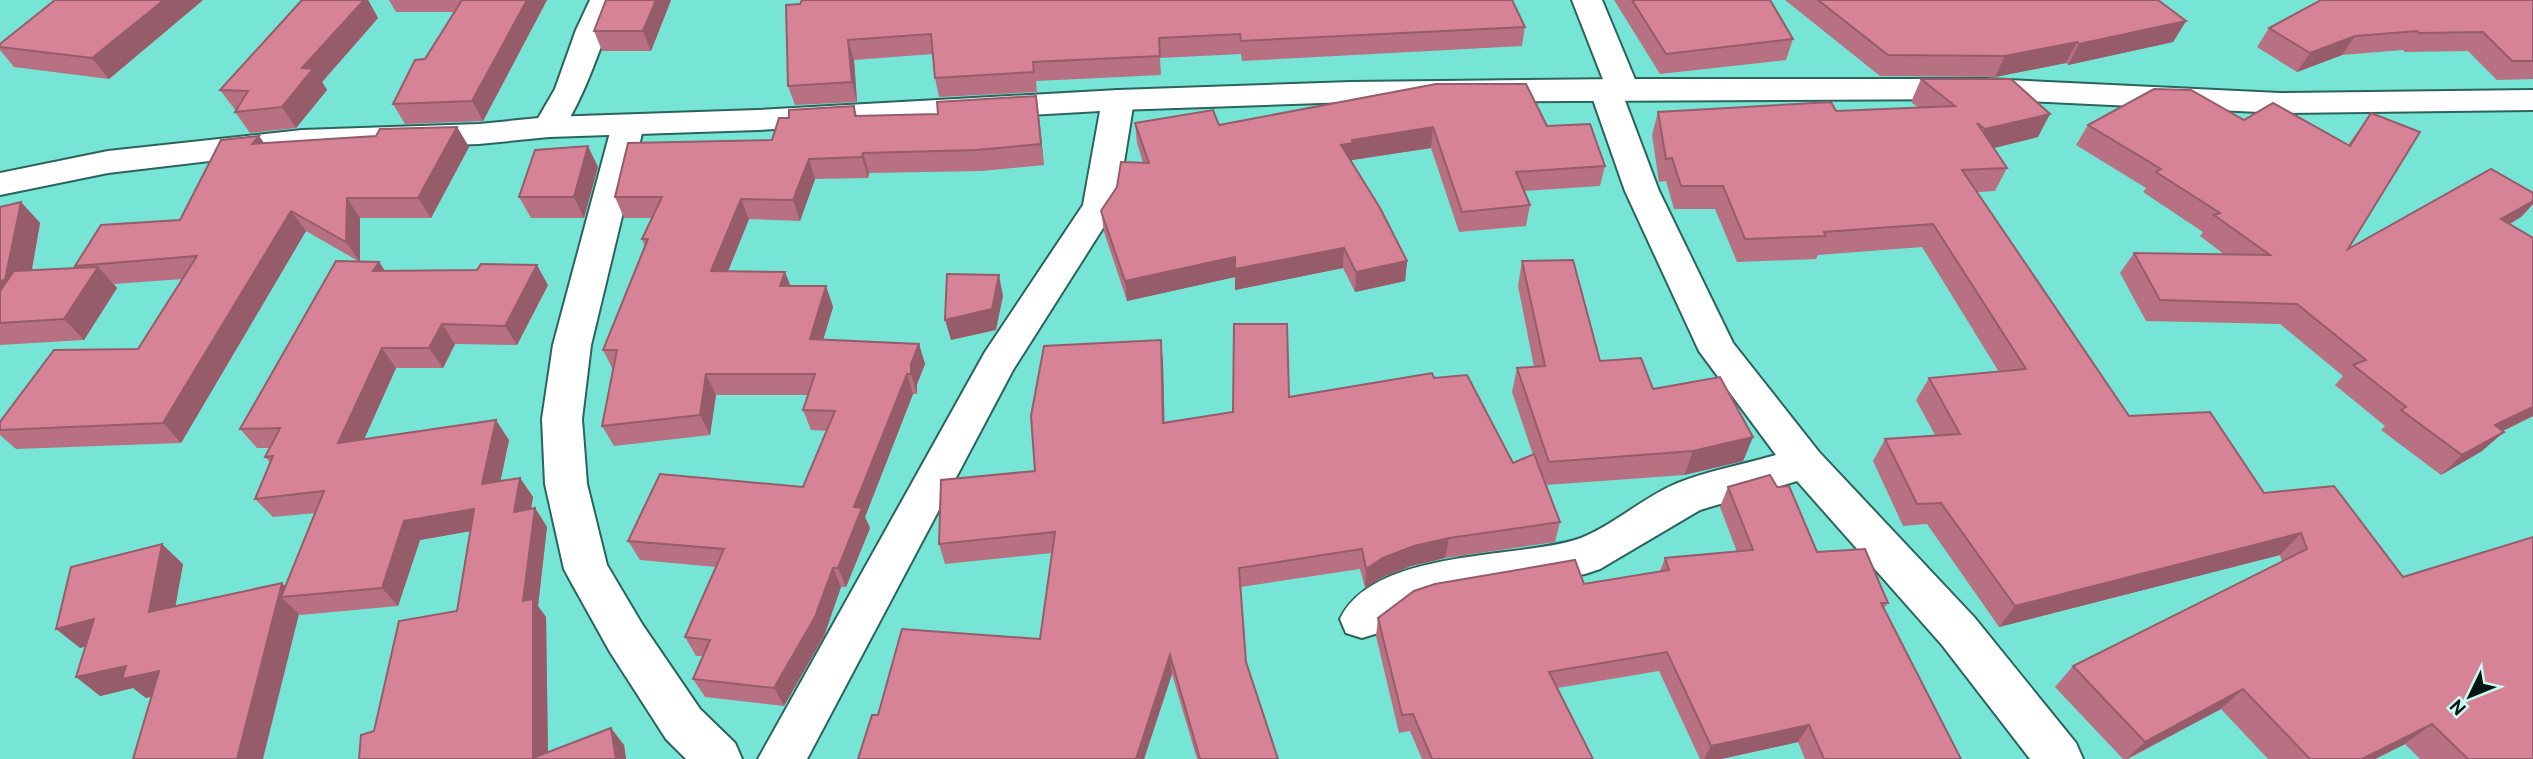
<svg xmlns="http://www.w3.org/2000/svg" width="2533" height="759" viewBox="0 0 2533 759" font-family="Cabin,sans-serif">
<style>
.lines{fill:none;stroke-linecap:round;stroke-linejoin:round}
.minor-casing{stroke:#2a645d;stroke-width:4}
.secondary-casing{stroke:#2a645d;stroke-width:4}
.minor{fill:#fff;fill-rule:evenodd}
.secondary{fill:#fff;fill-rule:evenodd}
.wall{fill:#b87182}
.shaded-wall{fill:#965c6a}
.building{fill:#d68397;stroke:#965c6a;stroke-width:2}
</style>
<rect width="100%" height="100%" fill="#77e5d6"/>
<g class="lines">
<defs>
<g id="minor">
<path d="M590,0H620C599,46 588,92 560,134L549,137L538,134L533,127L555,89L576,30Z"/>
<path d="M1572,0H1602L1639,89L1634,96L1624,98L1659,191L1733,343L1819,452L1974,617L2076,743L2083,759H2030L1942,645L1797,481L1700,510L1600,569L1585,574L1431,600L1410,608L1378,633L1362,638L1346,633L1340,619C1373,550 1511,559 1575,540C1605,531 1643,498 1673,485C1705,471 1742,465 1776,455L1699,351L1625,191L1590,91L1595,84L1604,82Z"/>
<polygon points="1118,90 1129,93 1134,100 1117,206 1013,370 807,759 758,759 985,352 1083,205 1102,100 1107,93"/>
<polygon points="628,115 639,118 644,125 591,345 582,419 587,484 607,565 642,624 700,709 735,743 742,759 686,759 666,739 610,652 571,582 564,569 545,484 542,419 553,345 612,125 617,118"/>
</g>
<polygon id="secondary" points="1623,79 1986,79 2280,93 2533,90 2533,110 2280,113 1986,99 1351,102 1118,110 758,130 549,137 479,144 302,150 108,173 0,195 0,173 108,151 302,130 479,124 549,117 758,110 1118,90 1351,82"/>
</defs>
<use href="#minor" class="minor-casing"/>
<use href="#secondary" class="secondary-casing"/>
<use href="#minor" class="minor"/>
<use href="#secondary" class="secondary"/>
</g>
<g class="wall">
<polygon points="55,0 203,0 109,79 14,67 0,50 0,44"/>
<polygon points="302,0 368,0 378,18 322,82 327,90 296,128 250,133 235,112 236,111 220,90"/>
<polygon points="389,0 547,0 483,121 405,124 393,104 425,59 455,12 396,12"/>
<polygon points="606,0 671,0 651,51 602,51 594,31"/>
<polygon points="1614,0 1770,0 1793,39 1786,60 1660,74"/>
<polygon points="1785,0 2158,0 2186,21 2173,42 2068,65 2066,63 1995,77 1880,76"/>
<polygon points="2533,0 2533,79 2497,80 2468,51 2405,52 2403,50 2342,55 2297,72 2257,47 2269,28"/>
<polygon points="800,4 1525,27 1522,46 1242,61 1241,54 1160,58 1161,75 1036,81 1037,92 939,97 935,78 933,54 854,60 857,102 795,105 788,86"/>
<polygon points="1921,79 2038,137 1994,148 2007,168 1995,191 1977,192 2129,416 2264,493 2533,759 2420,759 2405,744 2375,759 2268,759 2221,709 2128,759 2123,759 2055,687 2073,666 2282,562 2280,555 1999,627 1927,524 1903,526 1873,461 1885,439 1935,435 1916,400 1929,378 1999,372 1922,247 1818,255 1816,259 1737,262 1715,209 1674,209 1666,181 1659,182 1652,135 1658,112 1836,111 1918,107 1911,102"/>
<polygon points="1036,96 1039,117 1044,165 981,171 869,173 868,178 815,179 800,221 749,219 728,271 790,286 826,286 833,307 823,340 919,344 925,364 917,384 917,394 913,394 865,517 870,528 846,587 841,587 824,636 784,706 705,697 693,679 703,656 696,656 685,637 716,567 640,560 628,541 803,487 827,431 811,430 803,410 808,395 716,395 710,435 614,446 602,426 613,370 603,350 645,247 642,239 652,218 624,218 615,197 772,140 789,118 854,106 857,116 938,114"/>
<polygon points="2371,113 2348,249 2533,193 2533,204 2521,217 2510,224 2533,238 2533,416 2503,431 2482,451 2441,475 2381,430 2385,426 2335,385 2343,376 2280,324 2146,321 2120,273 2134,253 2225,255 2200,236 2203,232 2143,192 2146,188 2076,145 2088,125 2244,120 2348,145"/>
<polygon points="1135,123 1219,125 1547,126 1605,166 1600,186 1524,191 1530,205 1526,226 1459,232 1431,148 1352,160 1352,163 1407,261 1405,281 1355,292 1343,268 1235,290 1235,277 1127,301 1104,232 1101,211 1143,163 1137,143"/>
<polygon points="457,127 469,147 431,218 360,218 360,261 379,262 385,271 548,285 517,345 455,344 443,368 396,368 364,439 509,440 500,481 520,478 533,497 531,509 535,508 547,527 538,606 546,617 548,752 624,745 626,759 359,759 374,731 457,611 470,531 420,540 398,606 300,615 299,614 152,696 146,698 133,688 100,696 85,646 80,648 183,564 175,606 286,587 316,513 273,517 255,499 270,462 265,457 270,448 257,448 240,429 358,261 306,231 181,443 16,449 0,435 0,422 138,349 183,279 114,284 117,288 84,340 0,345 0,207 21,202 40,223 32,270 77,268 75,266 180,220 259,136 264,143 376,136"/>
<polygon points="598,167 584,218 531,218 519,197"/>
<polygon points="1522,261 1600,361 1753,437 1743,461 1684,475 1546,485 1560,522 1555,542 1445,558 1411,566 1381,578 1365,588 1360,569 1241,587 1246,662 1278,759 1197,759 1172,674 1144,759 858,759 878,715 1040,639 1052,553 945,564 939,544 1035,471 1163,361 1164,422 1233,412 1289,397 1434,378 1513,463 1533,455 1512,392 1517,368 1534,367 1518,286"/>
<polygon points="1728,487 1777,487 1817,552 1888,603 1884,608 1961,759 1805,759 1798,742 1721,759 1700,759 1659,671 1557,688 1593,759 1422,759 1410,731 1399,733 1376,636 1378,618 1660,571 1665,558 1737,552 1720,507"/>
</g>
<g class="shaded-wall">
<polygon points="164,0 203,0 109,79 92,58"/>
<polygon points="364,0 368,0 378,18 322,82 327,90 296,128 282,107 302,68"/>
<polygon points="527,0 547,0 483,121 472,101"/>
<polygon points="656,0 671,0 651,51 643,31"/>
<polygon points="2186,21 2173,42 2068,65 2079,44"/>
<polygon points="2355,36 2342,55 2297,72 2310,53"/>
<polygon points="848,40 854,60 857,102 852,82"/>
<polygon points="2077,42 2066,63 1995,77 2005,56"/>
<polygon points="1036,96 1039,117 1044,165 1041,144"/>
<polygon points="2050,114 2038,137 1974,153 1985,129"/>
<polygon points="457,127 469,147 431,218 418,198"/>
<polygon points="1433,127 1431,148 1352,160 1352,163 1341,145 1352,140"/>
<polygon points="259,136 273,156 252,144"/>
<polygon points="588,146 598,167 584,218 574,197"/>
<polygon points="863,153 869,173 868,178 862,157"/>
<polygon points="809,159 815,179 800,221 793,200"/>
<polygon points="347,198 360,218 360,262 346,242"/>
<polygon points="741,199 749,219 720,291 711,271"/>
<polygon points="2533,201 2533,204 2521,217 2482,239 2501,219"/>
<polygon points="21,202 40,223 26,301 0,308 0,281"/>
<polygon points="291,211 306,231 181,443 163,423"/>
<polygon points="1344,248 1343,268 1235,290 1235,277 1127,301 1125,281 1235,257"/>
<polygon points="1407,261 1405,281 1355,292 1356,272"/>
<polygon points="379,262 392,281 373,271"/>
<polygon points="537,265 548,285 517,345 505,326"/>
<polygon points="98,267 117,288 84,340 64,319"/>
<polygon points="785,272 793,292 780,286"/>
<polygon points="999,275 1003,296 996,330 951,340 945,320"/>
<polygon points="826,286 833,307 817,360 810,339"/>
<polygon points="442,324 455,344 443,368 429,348"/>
<polygon points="1161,340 1163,361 1165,443 1163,423"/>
<polygon points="919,344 925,364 917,384 917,394 911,374 911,364"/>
<polygon points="382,348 396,368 354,462 338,443"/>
<polygon points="706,374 716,395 710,435 700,415"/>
<polygon points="907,374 913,394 865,517 870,528 846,587 838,568 854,507"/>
<polygon points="2533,407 2533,416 2474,445 2495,425"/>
<polygon points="496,420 509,440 496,503 482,484"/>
<polygon points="2504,432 2482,451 2441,475 2462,455"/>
<polygon points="1753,437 1743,461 1684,475 1693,451"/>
<polygon points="520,478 533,497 527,531 514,512"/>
<polygon points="535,508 547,527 538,606 546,617 548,759 533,758 523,601"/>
<polygon points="474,509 488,528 420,540 398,606 382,588 404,521"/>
<polygon points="2301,533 2280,555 1999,627 2015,606"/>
<polygon points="1449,538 1445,558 1411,566 1381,578 1365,588 1366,569 1383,558 1414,546"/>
<polygon points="162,544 183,564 171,631 149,612"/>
<polygon points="833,568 841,587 824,636 784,706 774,688"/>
<polygon points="282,583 295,596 281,597 299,614 263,759 237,759"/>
<polygon points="94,619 117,638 80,648 56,629"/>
<polygon points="1170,655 1172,674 1144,759 1136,759"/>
<polygon points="126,666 159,671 182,689 146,698 133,688 100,696 76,677"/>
<polygon points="2243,689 2221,709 2126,759 2145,742"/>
<polygon points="2432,724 2405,744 2375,759 2362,759"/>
<polygon points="1809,725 1798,742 1721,759 1704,759 1711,746"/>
<polygon points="611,728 624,745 626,759 616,759"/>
</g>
<g class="building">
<polygon points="55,0 164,0 92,58 0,47 0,44"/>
<polygon points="302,0 364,0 302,68 313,69 282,107 235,112 248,91 220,90"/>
<polygon points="462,0 527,0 472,101 393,104 415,60 425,59"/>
<polygon points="606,0 656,0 643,31 594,31"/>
<polygon points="802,0 1512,0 1525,27 1241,41 1240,34 1159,38 1160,56 1033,62 1034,72 935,78 931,34 848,40 852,82 788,86 786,5 800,4"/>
<polygon points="1632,0 1770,0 1793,39 1666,54"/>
<polygon points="1818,0 2158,0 2186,21 2079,44 2077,42 2005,56 1888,55"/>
<polygon points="2321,0 2533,0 2533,61 2512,61 2483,32 2419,33 2417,31 2355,36 2310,53 2269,28"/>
<polygon points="1921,79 2011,79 2050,114 1985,129 1977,123 2007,168 1962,170 2129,416 2210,412 2264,493 2334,486 2403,577 2533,537 2533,759 2468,759 2432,724 2362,759 2310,759 2243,689 2145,742 2073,666 2307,549 2301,533 2015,606 1941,503 1917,504 1885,439 1960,434 1929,378 2026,369 1933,224 1824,232 1826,236 1745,239 1723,186 1681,186 1672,158 1666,159 1658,112 1831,102 1836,111 1955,106"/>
<polygon points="1436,84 1526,84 1547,126 1590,124 1605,166 1516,172 1530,205 1462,212 1433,127 1352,140 1353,143 1341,145 1380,208 1407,261 1356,272 1344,248 1235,269 1235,257 1125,281 1101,211 1117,187 1121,162 1149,163 1135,123 1213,110 1219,125"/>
<polygon points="2154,89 2191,90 2244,120 2273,103 2350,146 2371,113 2420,132 2348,249 2491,169 2533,193 2533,201 2501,219 2533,238 2533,407 2495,425 2504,432 2462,455 2401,410 2406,407 2353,365 2366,360 2297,304 2160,300 2134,253 2270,255 2214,215 2220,213 2156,172 2161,169 2088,125"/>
<polygon points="1036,96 1041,144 977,150 863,153 862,157 809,159 793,200 741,199 711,271 785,272 780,286 826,286 810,339 919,344 911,364 911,374 907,374 854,507 862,508 838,568 833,568 815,617 774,688 693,679 710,640 685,637 724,549 628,541 660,474 803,487 835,411 803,410 815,374 706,374 700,415 602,426 617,350 603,350 648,239 642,239 662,197 615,197 628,143 772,140 779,118 789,118 789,110 854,106 855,116 938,114 937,102"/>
<polygon points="457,127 418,198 347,198 346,242 291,211 163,423 0,430 0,422 54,350 138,349 197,256 75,266 101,225 180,220 221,140 259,136 252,144 376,136 380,129"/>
<polygon points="588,146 574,197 519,197 535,150"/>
<polygon points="21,202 5,280 0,281 0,207"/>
<polygon points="1573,260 1600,361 1641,358 1653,389 1720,377 1753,437 1693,451 1549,462 1517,368 1545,366 1522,261"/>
<polygon points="336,261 379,262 373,271 477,270 481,264 537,265 505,326 442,324 429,348 382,348 338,443 496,420 482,484 520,478 514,512 535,508 523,601 533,599 533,758 611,728 616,759 359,759 361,735 374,731 399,621 457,611 474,509 404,521 382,588 281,597 324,491 255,499 273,456 265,457 280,428 240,429"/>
<polygon points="98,267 64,319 0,323 0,291 14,271"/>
<polygon points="947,274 999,275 992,309 945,320"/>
<polygon points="1234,324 1287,324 1289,397 1432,373 1434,378 1467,375 1513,463 1534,454 1560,522 1449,538 1414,546 1383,558 1366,569 1362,549 1239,568 1246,662 1278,759 1200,759 1170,655 1136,759 858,759 872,715 878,715 902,629 1040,639 1055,532 939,544 941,480 1035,471 1031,416 1044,346 1161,340 1163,423 1233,412"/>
<polygon points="1770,475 1777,487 1789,486 1817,552 1865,549 1888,603 1881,603 1961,759 1824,759 1809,725 1711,746 1667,652 1549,672 1593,759 1432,759 1413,714 1402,715 1378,618 1414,591 1435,584 1575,560 1584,584 1669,570 1665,558 1753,550 1728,487"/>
<polygon points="162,544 149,612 282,583 237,759 133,759 159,671 122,679 126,666 76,677 94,619 56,629 71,567"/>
</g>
<g transform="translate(2470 696) rotate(227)" stroke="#c9fbf3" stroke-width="5" paint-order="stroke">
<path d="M0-5L12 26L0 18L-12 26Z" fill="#001411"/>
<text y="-10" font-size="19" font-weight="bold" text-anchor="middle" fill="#001411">N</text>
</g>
</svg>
